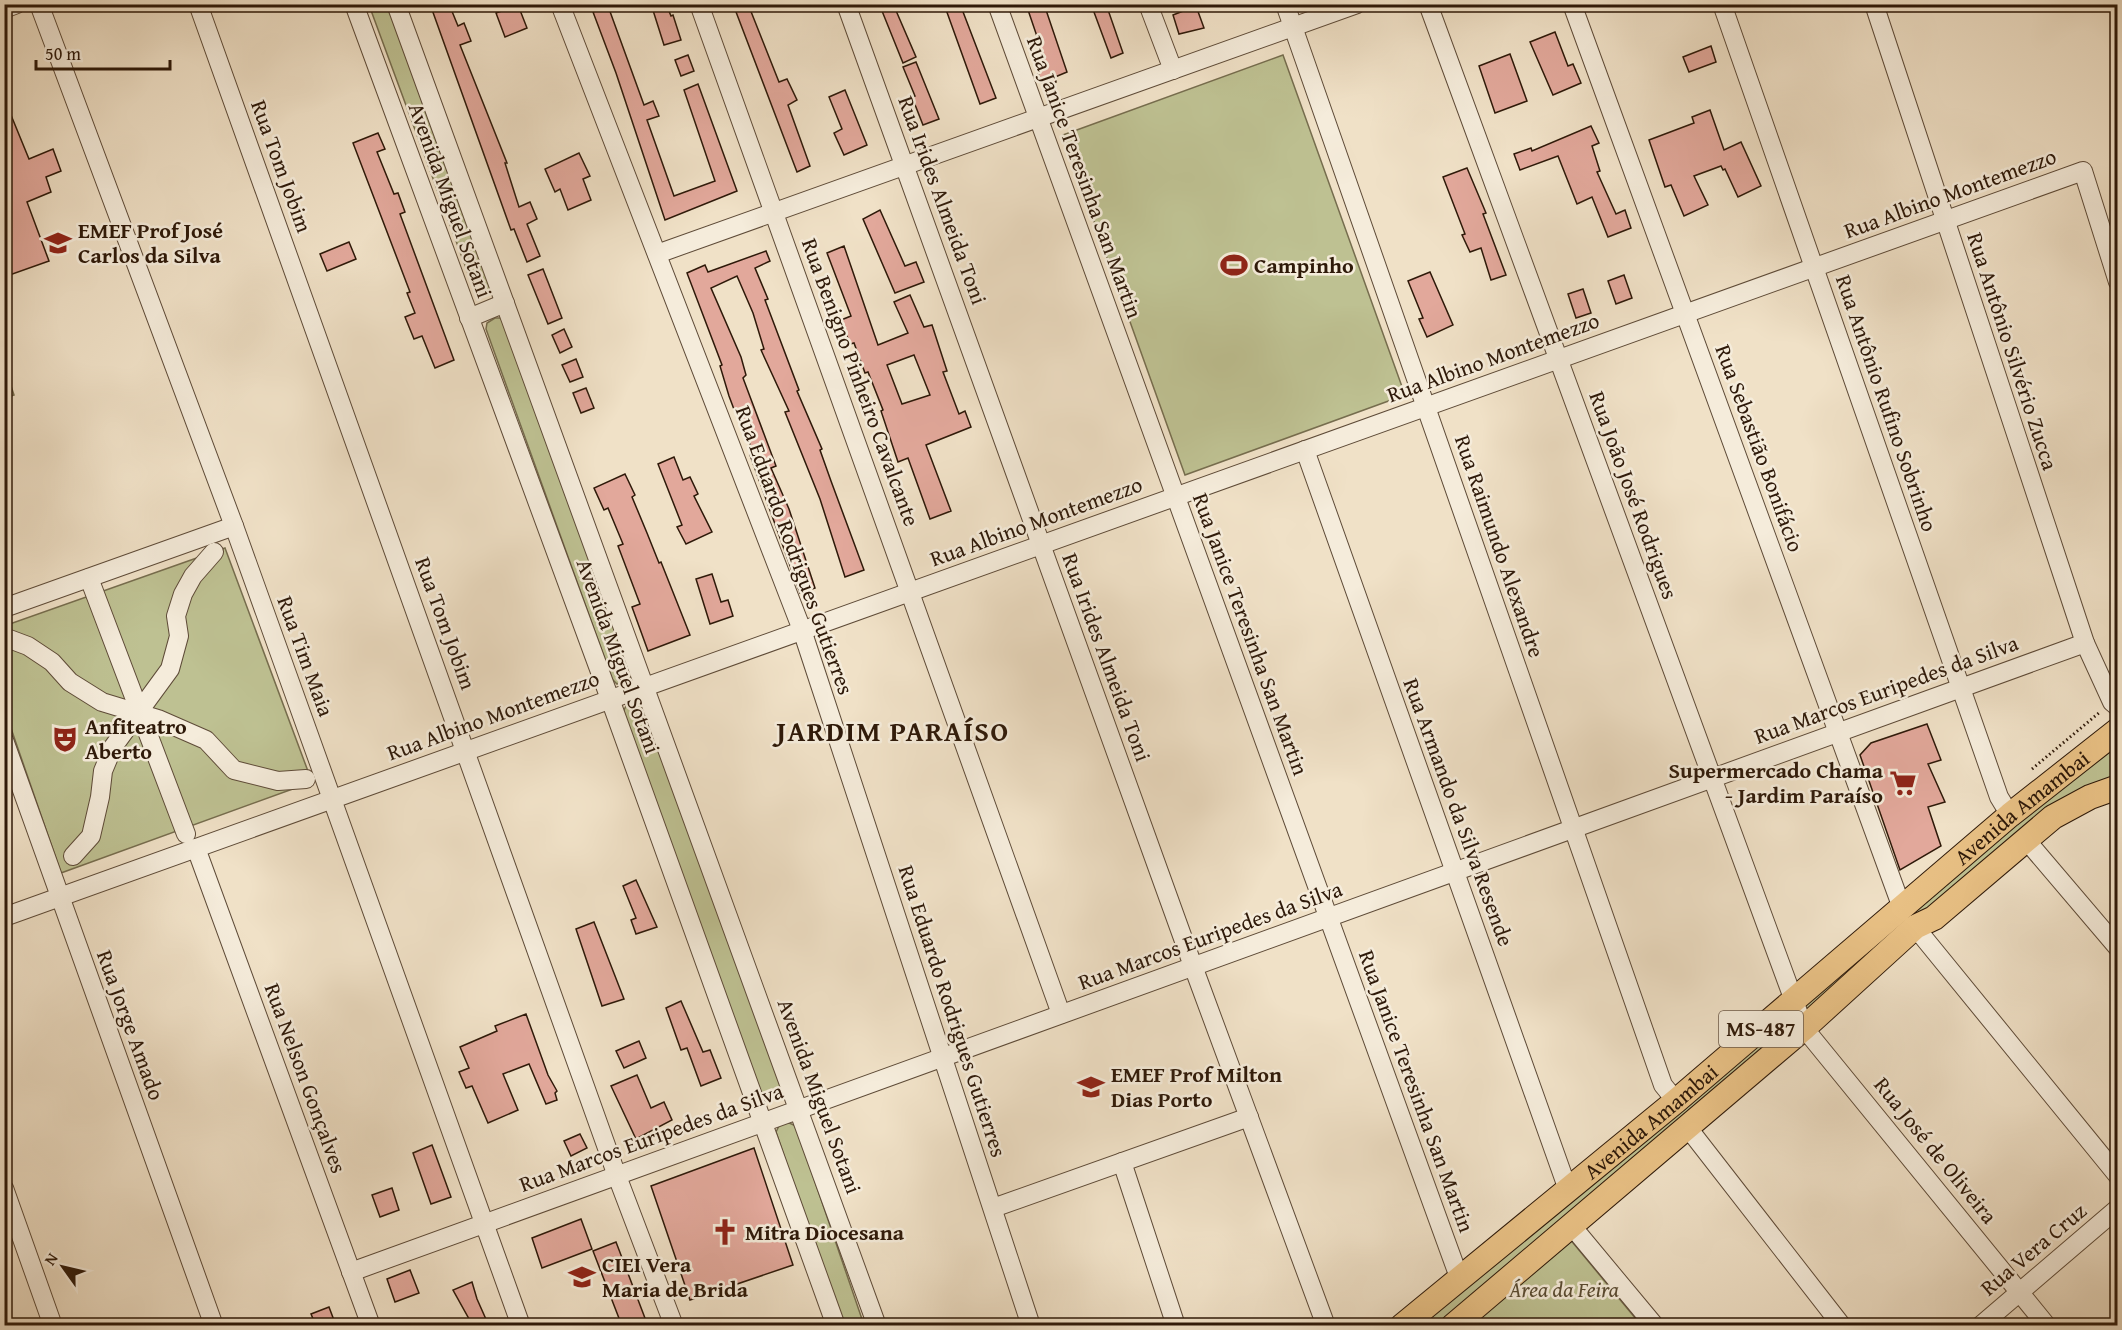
<svg xmlns="http://www.w3.org/2000/svg" width="2122" height="1330" viewBox="0 0 2122 1330" font-family="'Gentium Book Plus',serif">
<style>
.green{fill:#bec192;stroke:#766d4e;stroke-width:1.5}
.building{fill:#e2a89b;stroke:#2e1909;stroke-width:1.5;fill-rule:evenodd}
.lines{fill:none;stroke-linecap:round;stroke-linejoin:round}
.minor-casing{stroke:#5e4b38;stroke-width:20}
.major-casing{stroke:#2e1909;stroke-width:26}
.path{stroke:#2e1909;stroke-width:3;stroke-dasharray:1.5 3;stroke-linecap:butt}
.minor{stroke:#f5ecdb;stroke-width:18}
.major{stroke:#e8c084;stroke-width:24}
.labels{text-anchor:middle;stroke-width:5;stroke-linejoin:round;paint-order:stroke}
.shield{fill:#f5ecdb;stroke:#6a5848;stroke-width:1.5}
.shield-label{font-size:21px;font-weight:bold;fill:#2e1909}
.street-label{font-size:22px;fill:#2e1909;stroke:#f5ecdb}
.poi-label{font-size:22px;font-weight:bold;fill:#2e1909;stroke:#f5ecdb;text-anchor:start}
.park-label{font-size:22px;font-style:italic;fill:#594b32;stroke:#f5ecdb}
.district-label{font-size:28px;font-weight:bold;letter-spacing:1.5px;fill:#2e1909;stroke:#f5ecdb}
</style>
<rect width="100%" height="100%" fill="#f0e1c7"/>
<filter id="stains"><feTurbulence type="fractalNoise" baseFrequency=".00333" numOctaves="4"/><feColorMatrix values="0 0 0 0 .2 0 0 0 0 .09 0 0 0 0 .02 0 0 0 .5 -.17"/></filter>
<radialGradient id="worn" r=".72"><stop offset=".6" stop-color="#630" stop-opacity="0"/><stop offset="1" stop-color="#630" stop-opacity=".3"/></radialGradient>
<g class="green">
<polygon points="369,5 393,5 495,288 476,295"/>
<polygon points="1283,55 1405,395 1185,475 1063,135"/>
<polygon points="495,318 502,318 632,677 617,684 612,679 486,329 487,323"/>
<polygon points="5,368 14,395 5,398 4,398"/>
<polygon points="225,548 312,782 61,873 5,711 4,626"/>
<polygon points="637,700 642,702 784,1091 780,1096 768,1100 762,1097 625,718 624,710 627,704"/>
<polygon points="2117,741 2117,776 1441,1325 1415,1326"/>
<polygon points="787,1122 796,1126 864,1325 841,1325 776,1132 780,1124"/>
<polygon points="1569,1238 1641,1325 1467,1326"/>
</g>
<g class="building">
<polygon points="430,4 449,4 458,26 464,23 471,41 460,45 507,163 505,163 519,207 530,202 537,219 527,224 540,256 527,262 514,229 511,230"/>
<polygon points="651,4 666,4 671,16 673,15 681,40 664,45"/>
<polygon points="733,4 748,4 779,82 787,79 797,100 788,105 810,166 797,172"/>
<polygon points="944,4 960,4 996,98 980,104"/>
<polygon points="1026,4 1044,4 1067,72 1055,77 1056,82 1043,87 1035,64 1040,61 1038,56 1043,54"/>
<polygon points="1091,4 1106,4 1123,53 1111,58"/>
<polygon points="518,5 527,28 505,37 496,13"/>
<polygon points="608,6 644,105 653,101 659,116 647,120 674,196 715,181 684,90 698,84 737,191 665,220 616,73 593,12"/>
<polygon points="894,6 916,57 903,63 882,11"/>
<polygon points="1196,6 1204,28 1179,34 1173,15"/>
<polygon points="1555,32 1568,66 1573,64 1581,83 1553,95 1530,42"/>
<polygon points="1711,46 1716,62 1689,72 1683,57"/>
<polygon points="1510,54 1527,101 1495,113 1479,66"/>
<polygon points="688,55 694,71 681,76 675,60"/>
<polygon points="916,62 939,119 923,125 912,97 915,96 903,67"/>
<polygon points="845,90 867,145 844,155 834,133 842,129 829,97"/>
<polygon points="4,98 29,159 53,149 61,171 46,177 51,192 27,202 49,261 4,277"/>
<polygon points="1710,110 1724,150 1741,142 1761,186 1738,197 1725,169 1723,170 1721,166 1694,176 1708,205 1684,216 1671,185 1665,187 1649,140 1694,123 1692,117"/>
<polygon points="1591,126 1599,143 1592,146 1600,171 1597,172 1616,214 1625,210 1631,228 1608,237 1592,197 1577,204 1558,156 1520,170 1514,154 1531,148 1532,151"/>
<polygon points="378,133 385,149 377,152 394,194 398,193 405,212 400,214 454,360 435,368 422,336 414,339 405,317 415,313 407,293 410,292 353,143"/>
<polygon points="579,153 590,176 583,179 591,200 568,210 560,189 555,192 545,169"/>
<polygon points="1467,168 1486,213 1483,214 1506,275 1491,280 1481,248 1470,252 1462,235 1465,234 1443,177"/>
<polygon points="880,210 905,266 916,262 924,282 895,293 863,219"/>
<polygon points="349,242 356,259 327,271 320,254"/>
<path d="M844,246L878,345L908,333L894,302L910,295L924,327L932,325L947,371L943,372L959,414L965,411L971,427L926,445L951,511L930,519L908,458L898,462L881,411L883,410L868,372L865,373L854,343L850,344L841,320L851,316L827,253ZM914,355L930,395L902,404L887,365Z"/>
<polygon points="766,251 770,261 755,268 768,299 765,300 799,390 797,391 822,449 820,450 831,481 864,570 845,577 820,499 785,412 789,411 761,350 764,349 753,313 737,276 711,288 741,357 746,375 743,378 776,466 771,468 789,509 815,588 800,593 750,455 753,454 739,410 735,412 729,396 720,366 722,365 687,273 705,265 708,272"/>
<polygon points="543,269 562,318 548,324 528,275"/>
<polygon points="1430,272 1453,325 1427,337 1419,319 1423,318 1408,281"/>
<polygon points="1624,275 1632,298 1616,304 1608,281"/>
<polygon points="1583,289 1591,313 1576,318 1568,294"/>
<polygon points="564,329 572,347 560,353 552,335"/>
<polygon points="576,359 583,377 570,382 562,365"/>
<polygon points="586,388 594,408 581,413 573,393"/>
<polygon points="674,457 683,480 690,477 698,494 694,496 712,532 686,544 677,527 682,525 658,464"/>
<polygon points="625,474 635,495 632,497 647,533 659,563 661,562 690,635 648,651 632,607 640,604 618,546 623,544 608,508 604,510 594,488"/>
<polygon points="712,574 721,602 728,600 733,616 710,624 696,579"/>
<polygon points="1927,724 1941,760 1928,764 1945,802 1928,807 1941,846 1900,870 1860,755 1871,743"/>
<polygon points="636,880 657,927 636,934 631,920 636,918 623,886"/>
<polygon points="594,922 624,999 602,1006 576,929"/>
<polygon points="681,1001 703,1052 710,1050 721,1078 701,1086 687,1048 681,1050 666,1008"/>
<polygon points="526,1014 548,1075 557,1091 555,1093 557,1100 546,1104 529,1064 503,1074 518,1110 488,1123 472,1086 466,1088 459,1072 469,1068 460,1047 497,1031 495,1026"/>
<polygon points="639,1041 646,1058 624,1068 616,1051"/>
<polygon points="637,1075 651,1108 664,1102 672,1120 636,1139 611,1086"/>
<polygon points="580,1134 587,1148 571,1156 564,1141"/>
<polygon points="432,1145 451,1197 431,1204 413,1153"/>
<polygon points="754,1148 793,1265 690,1300 651,1186"/>
<polygon points="392,1188 399,1210 380,1217 372,1195"/>
<polygon points="581,1219 592,1249 542,1268 532,1238"/>
<polygon points="616,1242 648,1326 622,1326 593,1251"/>
<polygon points="410,1270 419,1293 395,1302 387,1279"/>
<polygon points="472,1282 477,1299 489,1326 473,1326 453,1290"/>
<polygon points="329,1307 335,1323 316,1326 311,1314"/>
</g>
<g class="lines">
<defs>
<g id="minor">
<polyline points="39,4 234,526 521,1326"/>
<polyline points="198,4 617,1176 674,1326"/>
<polyline points="354,4 610,699 836,1326"/>
<polyline points="396,4 877,1326"/>
<polyline points="560,4 802,630 1031,1326"/>
<polyline points="699,4 1061,1014"/>
<polyline points="846,4 1193,966 1326,1326"/>
<polyline points="997,4 1460,1280"/>
<polyline points="1148,4 1173,70"/>
<polyline points="1285,4 1663,1085 1676,1101"/>
<polyline points="1428,4 1804,1028 2047,1326"/>
<polyline points="1572,4 1902,908"/>
<polyline points="1722,4 1999,797 2010,815"/>
<polyline points="1874,4 2085,643 2112,702 2118,707"/>
<polyline points="4,9 17,4"/>
<polyline points="657,254 1357,4"/>
<polyline points="469,318 505,303"/>
<polyline points="1305,450 1568,1190"/>
<polyline points="89,578 186,834"/>
<polyline points="4,608 234,526"/>
<polyline points="4,637 28,646 52,662 70,682 102,702 158,719 206,740 234,770 278,781 306,779"/>
<polyline points="4,740 214,1326"/>
<polyline points="2027,841 2118,948"/>
<polyline points="196,848 371,1326"/>
<polyline points="73,856 91,836 100,797 103,771 113,747 170,669 179,636 176,616 183,594 193,576 214,552"/>
<polyline points="4,917 2083,171 2118,282"/>
<polyline points="1915,927 2118,1176"/>
<polyline points="1688,1128 1842,1326"/>
<polyline points="1122,1162 1176,1326"/>
<polyline points="4,1188 53,1326"/>
<polyline points="993,1208 1249,1117"/>
<polyline points="1571,1225 1655,1326"/>
<polyline points="351,1272 2085,643"/>
<polyline points="1980,1326 2118,1208"/>
</g>
<g id="major">
<path id="s1" d="M1402,1326L1676,1101L2010,815L2118,730"/>
<polyline points="1453,1326 1804,1028 1915,927 1934,918 2053,817 2090,797 2118,787"/>
</g>
</defs>
<use href="#minor" class="minor-casing"/>
<use href="#major" class="major-casing"/>
<polyline class="path" points="2032,769 2100,712"/>
<use href="#minor" class="minor"/>
<use href="#major" class="major"/>
</g>
<defs>
<symbol id="school-bare" viewBox="-9 -9 18 18"><path d="M0-5L7-2L0 1L-7-2ZM-4 1L0 2.5L4 1V4Q0 6-4 4Z" fill="#8f2418" stroke="#f5ecdb" stroke-width="2.5" paint-order="stroke"/></symbol>
<symbol id="stadium-bare" viewBox="-9 -9 18 18"><path d="M0-5a6.5 5 0 1 0 0 10a6.5 5 0 1 0 0-10ZM-3.5-1.8h7v3.6h-7Z" fill="#8f2418" stroke="#f5ecdb" stroke-width="2.5" paint-order="stroke"/></symbol>
<symbol id="theatre-bare" viewBox="-9 -9 18 18"><path d="M-5-5.5Q0-4 5-5.5V0Q5 5 0 6Q-5 5-5 0ZM-3.3-2.5H-1v1.5H-3.3ZM1-2.5H3.3v1.5H1ZM-2.8 1Q0 5.5 2.8 1Z" fill="#8f2418" stroke="#f5ecdb" stroke-width="2.5" paint-order="stroke"/></symbol>
<symbol id="supermarket-bare" viewBox="-9 -9 18 18"><path d="M-6-5.5h2.5l.6 2H6L4.5 2H-2.5L-4.4-4H-6ZM-1.5 3.2a1.3 1.3 0 1 0 .1 0ZM3 3.2a1.3 1.3 0 1 0 .1 0Z" fill="#8f2418" stroke="#f5ecdb" stroke-width="2.5" paint-order="stroke"/></symbol>
<symbol id="church-bare" viewBox="-9 -9 18 18"><path d="M-1.2-6h2.4v3.5h3.3v2.4h-3.3V6h-2.4V-.1h-3.3v-2.4h3.3Z" fill="#8f2418" stroke="#f5ecdb" stroke-width="2.5" paint-order="stroke"/></symbol>
</defs>
<g fill-rule="evenodd">
<use href="#school-bare" x="39" y="224" width="38" height="38"/>
<use href="#stadium-bare" x="1215" y="246" width="38" height="38"/>
<use href="#theatre-bare" x="46" y="720" width="38" height="38"/>
<use href="#supermarket-bare" x="1884" y="764" width="38" height="38"/>
<use href="#school-bare" x="1072" y="1068" width="38" height="38"/>
<use href="#church-bare" x="706" y="1213" width="38" height="38"/>
<use href="#school-bare" x="563" y="1258" width="38" height="38"/>
</g>
<g class="labels">
<rect class="shield" x="1719" y="1011" width="84" height="36" rx="4.5"/>
<g class="shield-label">
<text x="1761" y="1036">MS-487</text>
</g>
<g class="street-label">
<text transform="translate(282 166) rotate(70)" y="8">Rua Tom Jobim</text>
<text transform="translate(1085 177) rotate(70)" y="8">Rua Janice Teresinha San Martin</text>
<text transform="translate(1950 193) rotate(-20)" y="8">Rua Albino Montemezzo</text>
<text transform="translate(451 200) rotate(70)" y="8">Avenida Miguel Sotani</text>
<text transform="translate(943 200) rotate(70)" y="8">Rua Irides Almeida Toni</text>
<text transform="translate(2013 351) rotate(72)" y="8">Rua Antônio Silvério Zucca</text>
<text transform="translate(1493 357) rotate(-20)" y="8">Rua Albino Montemezzo</text>
<text transform="translate(861 382) rotate(70)" y="8">Rua Benigno Pinheiro Cavalcante</text>
<text transform="translate(1887 403) rotate(71)" y="8">Rua Antônio Rufino Sobrinho</text>
<text transform="translate(1760 448) rotate(70)" y="8">Rua Sebastião Bonifácio</text>
<text transform="translate(1634 495) rotate(70)" y="8">Rua João José Rodrigues</text>
<text transform="translate(1036 521) rotate(-20)" y="8">Rua Albino Montemezzo</text>
<text transform="translate(1500 546) rotate(71)" y="8">Rua Raimundo Alexandre</text>
<text transform="translate(795 550) rotate(70)" y="8">Rua Eduardo Rodrigues Gutierres</text>
<text transform="translate(446 623) rotate(70)" y="8">Rua Tom Jobim</text>
<text transform="translate(1251 634) rotate(70)" y="8">Rua Janice Teresinha San Martin</text>
<text transform="translate(306 656) rotate(70)" y="8">Rua Tim Maia</text>
<text transform="translate(619 656) rotate(70)" y="8">Avenida Miguel Sotani</text>
<text transform="translate(1107 657) rotate(70)" y="8">Rua Irides Almeida Toni</text>
<text transform="translate(1886 689) rotate(-20)" y="8">Rua Marcos Euripedes da Silva</text>
<text transform="translate(493 715) rotate(-20)" y="8">Rua Albino Montemezzo</text>
<text dy="8" stroke="none"><textPath href="#s1" startOffset="808">Avenida Amambai</textPath></text>
<text transform="translate(1459 812) rotate(70)" y="8">Rua Armando da Silva Resende</text>
<text transform="translate(1210 935) rotate(-20)" y="8">Rua Marcos Euripedes da Silva</text>
<text transform="translate(953 1011) rotate(72)" y="8">Rua Eduardo Rodrigues Gutierres</text>
<text transform="translate(131 1025) rotate(70)" y="8">Rua Jorge Amado</text>
<text transform="translate(306 1078) rotate(70)" y="8">Rua Nelson Gonçalves</text>
<text transform="translate(1417 1091) rotate(70)" y="8">Rua Janice Teresinha San Martin</text>
<text transform="translate(820 1096) rotate(70)" y="8">Avenida Miguel Sotani</text>
<text dy="8" stroke="none"><textPath href="#s1" startOffset="322">Avenida Amambai</textPath></text>
<text transform="translate(651 1137) rotate(-20)" y="8">Rua Marcos Euripedes da Silva</text>
<text transform="translate(1936 1150) rotate(51)" y="8">Rua José de Oliveira</text>
<text transform="translate(2033 1249) rotate(-40)" y="8">Rua Vera Cruz</text>
</g>
<g class="poi-label">
<text x="78" y="238">EMEF Prof José<tspan x="78" dy="25">Carlos da Silva</tspan></text>
<text x="1254" y="273">Campinho</text>
<text x="85" y="734">Anfiteatro<tspan x="85" dy="25">Aberto</tspan></text>
<text x="1883" y="778" text-anchor="end">Supermercado Chama<tspan x="1883" dy="25">- Jardim Paraíso</tspan></text>
<text x="1111" y="1082">EMEF Prof Milton<tspan x="1111" dy="25">Dias Porto</tspan></text>
<text x="745" y="1240">Mitra Diocesana</text>
<text x="602" y="1272">CIEI Vera<tspan x="602" dy="25">Maria de Brida</tspan></text>
</g>
<g class="park-label">
<text x="1564" y="1297">Área da Feira</text>
</g>
<g class="district-label">
<text x="893" y="741">JARDIM PARAÍSO</text>
</g>
</g>
<rect width="2122" height="1330" fill="none" stroke="#f0e1c7" stroke-width="24"/>
<rect x="6" y="6" width="2110" height="1318" fill="none" stroke="#2e1909" stroke-width="3"/>
<rect x="12" y="12" width="2098" height="1306" fill="none" stroke="#2e1909" stroke-width="1.5"/>
<g transform="translate(63 1267) rotate(304)" stroke="#f5ecdb" stroke-width="4.5" paint-order="stroke">
<path d="M0-4.5L10 22L0 15L-10 22Z" fill="#2e1909"/>
<text y="-9" font-size="16" font-weight="bold" text-anchor="middle" fill="#2e1909">N</text>
</g>
<path d="M36 60v9h134v-9" fill="none" stroke="#2e1909" stroke-width="3"/>
<text x="45" y="60" font-size="18" fill="#2e1909" stroke="#f5ecdb" stroke-width="4.5" paint-order="stroke">50 m</text>
<rect width="100%" height="100%" filter="url(#stains)"/>
<rect width="100%" height="100%" fill="url(#worn)"/>
</svg>
